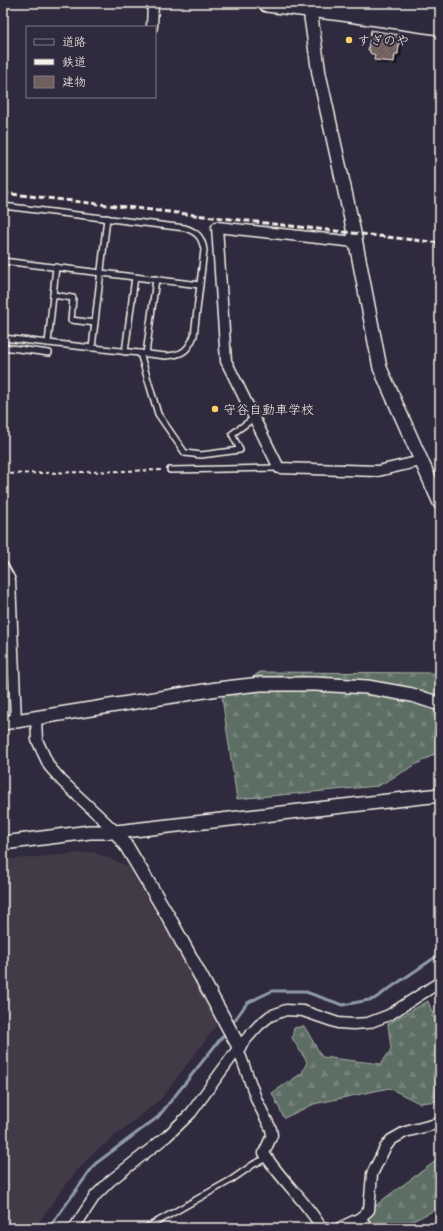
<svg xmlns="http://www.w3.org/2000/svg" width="443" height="1231" viewBox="0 0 443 1231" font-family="'Architects Daughter','Klee One',sans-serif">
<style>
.built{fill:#433a47}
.forest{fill:url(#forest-firs);stroke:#a8b0a6}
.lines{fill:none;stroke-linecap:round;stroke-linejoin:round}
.stream{stroke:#8f9ca4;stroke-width:3}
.building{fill:url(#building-hatch);stroke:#f4f1e8;filter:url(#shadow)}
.service-casing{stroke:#f4f1e8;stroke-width:8}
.minor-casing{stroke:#f4f1e8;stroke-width:13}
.tertiary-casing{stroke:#f4f1e8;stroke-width:16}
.trunk-casing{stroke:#f4f1e8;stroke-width:20}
.path{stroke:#f4f1e8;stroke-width:2;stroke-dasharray:4 3;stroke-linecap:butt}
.service{stroke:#2f2a3d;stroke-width:5}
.minor{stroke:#2f2a3d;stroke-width:10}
.tertiary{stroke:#2f2a3d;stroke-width:13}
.trunk{stroke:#2f2a3d;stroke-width:17}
.rail{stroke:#f4f1e8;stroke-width:3;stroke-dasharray:6 3;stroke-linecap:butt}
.poi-dot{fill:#ffd166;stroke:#2f2a3d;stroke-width:1.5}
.labels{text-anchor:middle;stroke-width:4;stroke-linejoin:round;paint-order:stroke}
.poi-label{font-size:13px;fill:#f4f1e8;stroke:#2f2a3d;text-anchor:start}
</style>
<defs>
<pattern id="forest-firs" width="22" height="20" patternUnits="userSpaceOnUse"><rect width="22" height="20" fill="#5d6e65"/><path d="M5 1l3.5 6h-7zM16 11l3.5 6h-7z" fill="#75837b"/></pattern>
<pattern id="building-hatch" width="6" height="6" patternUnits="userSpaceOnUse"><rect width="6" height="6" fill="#715f5e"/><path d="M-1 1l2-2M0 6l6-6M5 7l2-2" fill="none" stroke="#867675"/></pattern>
<filter id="shadow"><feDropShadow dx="2.5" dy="2.5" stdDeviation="0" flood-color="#0009"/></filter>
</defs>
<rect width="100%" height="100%" fill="#2f2a3d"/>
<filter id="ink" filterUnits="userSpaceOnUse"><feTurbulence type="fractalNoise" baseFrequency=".025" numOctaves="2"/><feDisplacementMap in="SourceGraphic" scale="8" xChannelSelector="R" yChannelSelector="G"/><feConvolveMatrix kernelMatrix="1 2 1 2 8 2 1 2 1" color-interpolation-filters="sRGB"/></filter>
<g filter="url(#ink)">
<polygon class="built" points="93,852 128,866 215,1014 216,1026 161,1099 90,1156 64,1186 35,1228 3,1228 3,860"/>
<g class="forest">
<polygon points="260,672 440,673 440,751 378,786 237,799 222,698"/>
<polygon points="428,1001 436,1023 440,1022 440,1069 435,1071 440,1092 440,1101 419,1103 389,1088 314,1104 284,1118 272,1093 302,1073 307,1062 292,1038 294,1028 304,1026 322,1057 381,1064 391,1049 388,1024"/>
<polygon points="440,1158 440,1209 439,1208 399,1228 348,1228 385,1198"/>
</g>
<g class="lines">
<g class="stream">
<polyline points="232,1024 247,1003 272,991 303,991 343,1005 374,999 440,954"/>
<polyline points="49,1228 95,1164 158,1117 226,1032"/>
</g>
</g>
<polygon class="building" points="371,30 400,35 398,54 395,54 394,62 374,60 375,55 370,53 370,50 368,50"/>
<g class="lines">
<defs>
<g id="service">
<path d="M3,206L185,228C197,232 202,237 204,250L194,336C188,351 182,355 166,356L3,338"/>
<polyline points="3,261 200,285"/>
<polyline points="53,295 73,298 71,320 95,323"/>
<polyline points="48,343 56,267"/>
<polyline points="3,347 49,353"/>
<polyline points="92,348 107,218"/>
<polyline points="125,352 135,277"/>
<polyline points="140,353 158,414 185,453 201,455 240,450 232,434 254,418"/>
<polyline points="146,354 156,279"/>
<polyline points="170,470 279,468"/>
<polyline points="146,1228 231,1180 254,1164 267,1158"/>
</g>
<g id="minor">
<polyline points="152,27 153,3"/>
<polyline points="355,242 217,227 226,361 279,468 378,471 421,461"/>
<polyline points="3,567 10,580 16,721"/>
<polyline points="36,719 37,740 49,766 62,781 116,832"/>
<path d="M238,1049L257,1101L271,1129L272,1135L264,1153C280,1179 305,1200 321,1227L328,1228"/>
<polyline points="360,1218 368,1228"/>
<polyline points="74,1228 95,1196 110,1181 167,1136 191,1113 239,1047 259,1025 270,1016 286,1010 303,1011 338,1023 353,1024 368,1023 389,1015 440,982"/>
<polyline points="339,1228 360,1218 369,1210 372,1174 385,1148 391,1140 405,1132 440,1123"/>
</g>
<g id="tertiary">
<polyline points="309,3 319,74 353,228 380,368 440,503"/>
<polyline points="3,723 217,689 260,684 315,684 367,687 412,695 440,704"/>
<polyline points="116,832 127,847 168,916 239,1047"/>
<polyline points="3,843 90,832 116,832 440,795"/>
</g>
<g id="trunk">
<polyline points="267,3 342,12 440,26"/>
<polyline points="377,3 440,12"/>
</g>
</defs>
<use href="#service" class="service-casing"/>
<use href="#minor" class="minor-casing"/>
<use href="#tertiary" class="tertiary-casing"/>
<use href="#trunk" class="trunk-casing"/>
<polyline class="path" points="3,474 163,470"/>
<use href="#service" class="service"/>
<use href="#minor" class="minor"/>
<use href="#tertiary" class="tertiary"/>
<use href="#trunk" class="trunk"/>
<polyline class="rail" points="3,193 440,243"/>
</g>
</g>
<g class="poi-dot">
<circle cx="349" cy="40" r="4"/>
<circle cx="215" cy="409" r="4"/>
</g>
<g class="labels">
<g class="poi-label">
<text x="357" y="45">すぎのや</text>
<text x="223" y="414">守谷自動車学校</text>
</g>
</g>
<rect width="443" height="1231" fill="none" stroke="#2f2a3d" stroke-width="16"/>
<rect x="8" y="8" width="427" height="1215" fill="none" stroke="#f4f1e8" stroke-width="1.5" filter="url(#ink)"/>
<rect x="26" y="26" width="130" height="72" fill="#2f2a3d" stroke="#7e7a81"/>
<rect x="34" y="39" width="20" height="6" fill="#2f2a3d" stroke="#7e7a81"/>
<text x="62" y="46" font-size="12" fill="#f4f1e8">道路</text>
<rect x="34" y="59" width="20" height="6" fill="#f4f1e8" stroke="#7e7a81"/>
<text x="62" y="66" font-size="12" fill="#f4f1e8">鉄道</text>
<rect x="34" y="76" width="20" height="12" fill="#715f5e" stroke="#7e7a81"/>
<text x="62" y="86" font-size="12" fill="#f4f1e8">建物</text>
</svg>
